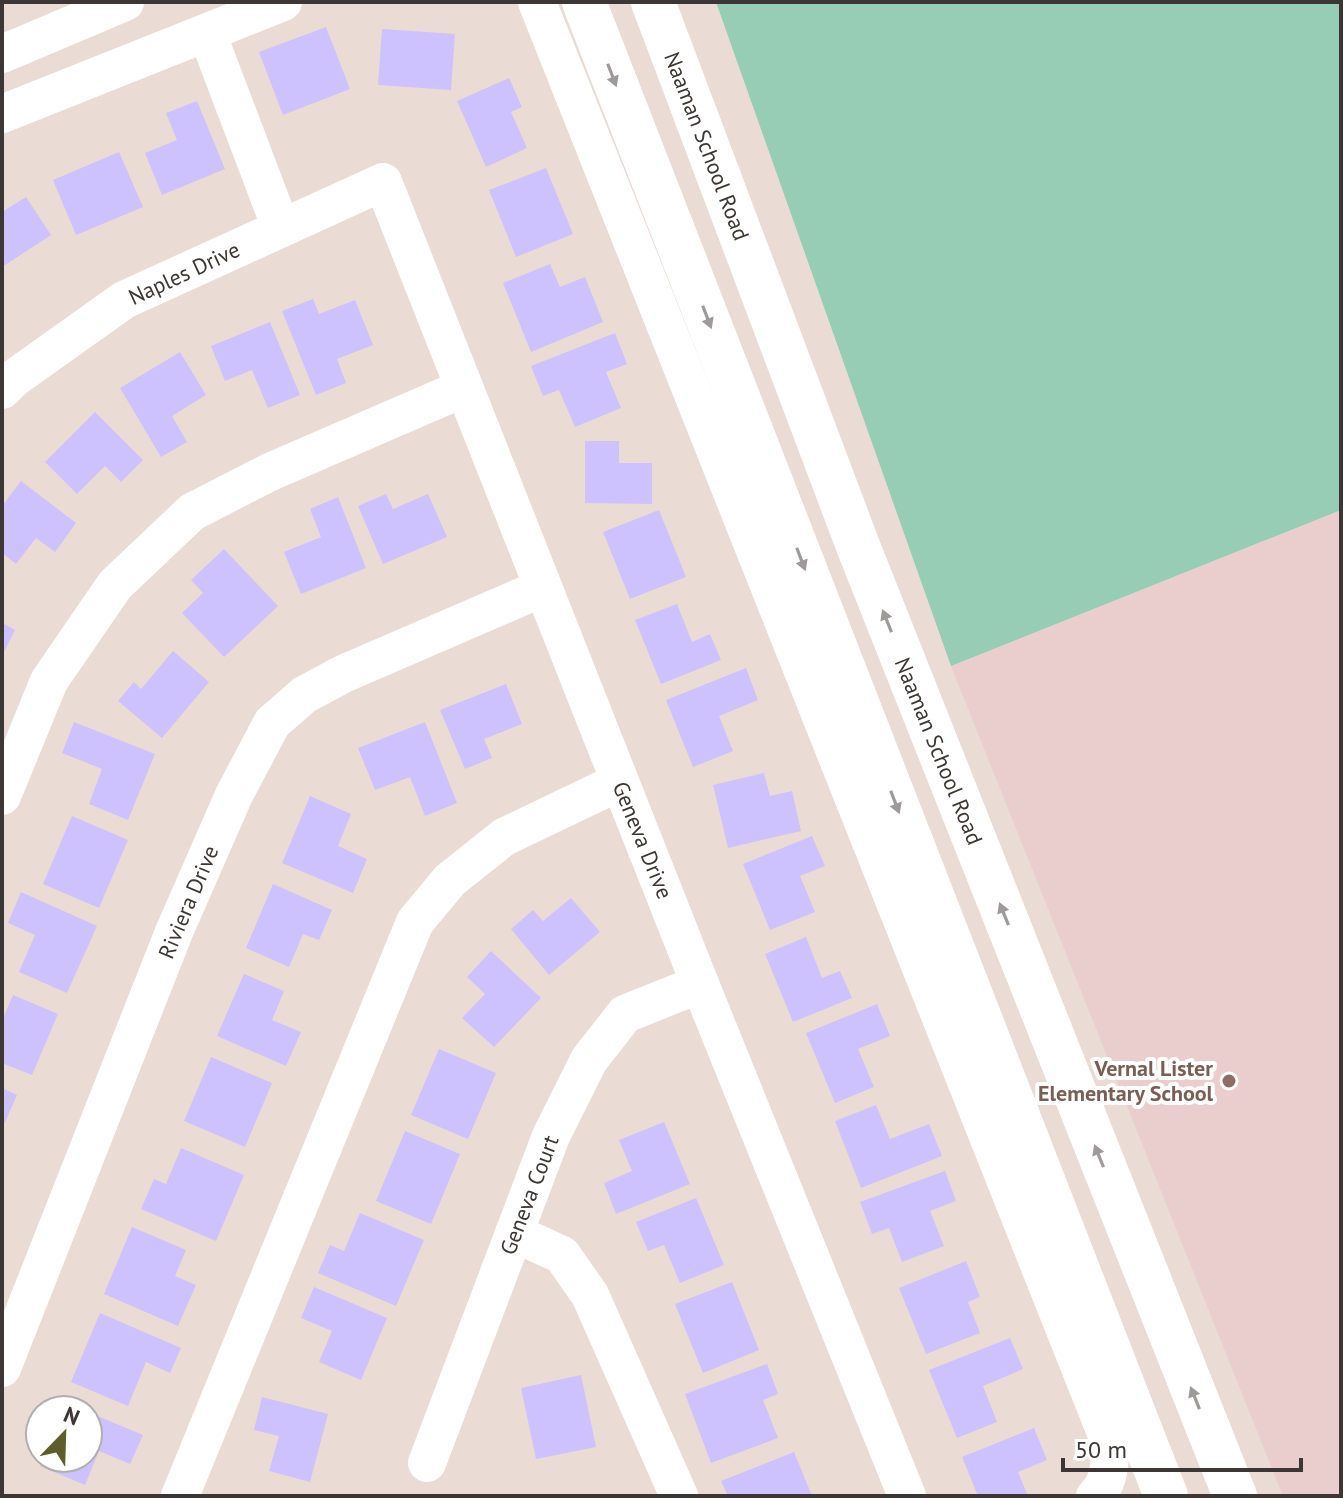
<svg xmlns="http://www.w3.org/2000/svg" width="1343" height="1498" viewBox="0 0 1343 1498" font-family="'PT Sans',sans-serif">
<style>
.education{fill:#e9cecd}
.green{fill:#96cdb4}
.building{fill:#cdc2fd}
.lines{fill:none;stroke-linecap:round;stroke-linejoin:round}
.minor{stroke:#fff;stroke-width:38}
.major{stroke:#fff;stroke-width:44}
.oneway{fill:#9e9a9a}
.education-dot{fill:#8d6e63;stroke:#fff;stroke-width:3}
.labels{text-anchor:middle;stroke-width:8;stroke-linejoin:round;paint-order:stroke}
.street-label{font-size:22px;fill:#3c3634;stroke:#fff}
.education-label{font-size:22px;font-weight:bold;fill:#785e54;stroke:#fff;text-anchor:end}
</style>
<rect width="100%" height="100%" fill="#ebdbd5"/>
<polygon class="education" points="1341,510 1341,1496 1283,1496 951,666"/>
<polygon class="green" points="716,2 1341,2 1341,510 951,666"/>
<g class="building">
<polygon points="326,27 350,89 283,115 259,52"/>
<polygon points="382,29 455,34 451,90 378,85"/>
<polygon points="509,78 522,107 511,112 527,148 486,167 457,101"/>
<polygon points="197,101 225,169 162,195 145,153 177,140 166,113"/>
<polygon points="119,152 143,207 76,235 53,180"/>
<polygon points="546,168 573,234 516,257 489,190"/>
<polygon points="26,197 51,235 2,267 2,212"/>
<polygon points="550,264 560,287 585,277 603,322 531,352 503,283"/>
<polygon points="313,299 319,314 355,300 373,345 337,359 346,383 316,395 282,311"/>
<polygon points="270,322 300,395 268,408 252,370 225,381 211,346"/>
<polygon points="615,333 627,364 606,372 621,408 575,427 559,390 543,396 531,366"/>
<polygon points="180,352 206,395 172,416 187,442 161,457 120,388"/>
<polygon points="95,412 143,460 121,482 105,466 77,494 45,462"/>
<polygon points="585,441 619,441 619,463 652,463 652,504 585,503"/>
<polygon points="21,481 76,523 55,552 36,538 16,564 2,553 2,506"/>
<polygon points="386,494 393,509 428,494 447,537 383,564 358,506"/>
<polygon points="338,497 366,568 301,594 284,552 321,537 310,509"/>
<polygon points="659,510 686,577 630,599 603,532"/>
<polygon points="224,549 278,606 224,657 182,613 203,593 191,580"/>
<polygon points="677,604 692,642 710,634 721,660 661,684 635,620"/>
<polygon points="2,623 15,630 2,656"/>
<polygon points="173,651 209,682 162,738 118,701 134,682 141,689"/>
<polygon points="746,668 758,700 719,716 733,751 693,767 666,700"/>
<polygon points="506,684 522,724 484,739 492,758 465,769 440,710"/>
<polygon points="74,722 155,754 128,820 89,804 102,769 62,753"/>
<polygon points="425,722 457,803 425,816 410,777 375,790 358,748"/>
<polygon points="764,773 770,796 792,791 801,831 728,848 713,785"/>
<polygon points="310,796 351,814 338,846 367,859 353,893 282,863"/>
<polygon points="72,816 128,840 99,908 43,884"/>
<polygon points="812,836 825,866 800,876 815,912 770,930 743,864"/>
<polygon points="273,884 332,910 319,940 303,934 289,967 246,948"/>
<polygon points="21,892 97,926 67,993 19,972 35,935 8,923"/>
<polygon points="571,898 600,932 549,975 511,929 533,910 543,921"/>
<polygon points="806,937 822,978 840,971 852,998 793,1022 765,954"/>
<polygon points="491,951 541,998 494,1047 462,1018 485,994 467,977"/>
<polygon points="244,974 284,991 272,1020 301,1032 286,1066 217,1036"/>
<polygon points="13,995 58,1014 32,1075 2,1063 2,1021"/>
<polygon points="877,1004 890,1036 858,1049 874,1087 835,1103 806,1033"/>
<polygon points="439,1049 496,1073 468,1139 411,1115"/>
<polygon points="211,1057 272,1083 245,1147 184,1121"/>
<polygon points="2,1088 17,1095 2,1129"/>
<polygon points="876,1105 890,1139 929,1124 942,1156 861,1188 835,1121"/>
<polygon points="664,1122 690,1184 616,1214 604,1183 632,1171 619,1140"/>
<polygon points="405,1131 460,1154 431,1224 376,1201"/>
<polygon points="181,1148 244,1175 216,1241 141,1209 154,1179 166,1184"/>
<polygon points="945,1171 956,1201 930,1211 944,1246 902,1262 889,1228 872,1234 860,1202"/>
<polygon points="696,1198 724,1265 680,1283 664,1245 648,1251 636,1222"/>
<polygon points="360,1213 424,1240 396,1306 318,1273 330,1245 344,1251"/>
<polygon points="132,1227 186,1250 175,1276 196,1285 178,1326 104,1294"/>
<polygon points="966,1261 980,1297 968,1302 980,1333 926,1354 899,1288"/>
<polygon points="732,1282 759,1350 703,1373 675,1304"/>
<polygon points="314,1287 387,1318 361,1380 319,1362 332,1331 301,1318"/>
<polygon points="100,1313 181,1348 170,1373 146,1362 128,1406 71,1382"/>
<polygon points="1010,1338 1023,1369 983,1386 997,1422 957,1438 929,1370"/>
<polygon points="767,1364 778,1394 763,1400 778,1438 711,1463 685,1394"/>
<polygon points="581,1375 596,1447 536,1459 521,1388"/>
<polygon points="262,1397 328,1414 310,1482 269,1471 279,1436 254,1430"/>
<polygon points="88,1412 143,1435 130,1464 99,1451 85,1485 40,1466 43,1458 88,1458"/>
<polygon points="1034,1428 1047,1460 1018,1472 1028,1496 978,1496 962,1457"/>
<polygon points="794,1452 812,1496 728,1496 721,1481"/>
</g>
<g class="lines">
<g class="minor">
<path d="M537,2L1110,1443C1110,1462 1110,1483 1095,1496"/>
<polyline points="207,33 281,228"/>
<polyline points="2,54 125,2"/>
<polyline points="2,114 283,2"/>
<polyline points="2,390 13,379 124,300 383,182 700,984 907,1496"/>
<polyline points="2,796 49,681 115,585 192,512 270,472 464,388"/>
<polyline points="514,1233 562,1255 590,1295 679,1496"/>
<polyline points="2,1368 174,932 234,795 272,723 304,695 343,674 542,588"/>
<polyline points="427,1463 551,1136 589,1060 625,1014 700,984"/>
<polyline points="180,1496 415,922 450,880 504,837 619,782"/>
</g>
<g class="major">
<polyline points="584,2 1166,1496"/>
<polyline points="653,2 858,546 1235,1496"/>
</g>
</g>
<defs><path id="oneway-solid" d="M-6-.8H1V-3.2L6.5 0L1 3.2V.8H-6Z" transform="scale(2)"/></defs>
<g class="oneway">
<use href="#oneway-solid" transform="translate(612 75) rotate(69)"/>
<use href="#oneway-solid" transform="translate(707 317) rotate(69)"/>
<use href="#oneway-solid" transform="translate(801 559) rotate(69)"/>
<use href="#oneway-solid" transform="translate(887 621) rotate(-112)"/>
<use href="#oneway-solid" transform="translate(895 802) rotate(69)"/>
<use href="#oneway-solid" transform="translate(1004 914) rotate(-112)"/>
<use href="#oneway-solid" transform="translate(1099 1156) rotate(-112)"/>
<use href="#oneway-solid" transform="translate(1195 1398) rotate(-112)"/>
</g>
<circle class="education-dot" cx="1229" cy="1081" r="8"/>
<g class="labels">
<g class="street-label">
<text transform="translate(707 146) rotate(69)" y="8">Naaman School Road</text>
<text transform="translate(184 273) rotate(-25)" y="8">Naples Drive</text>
<text transform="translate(939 751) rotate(68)" y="8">Naaman School Road</text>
<text transform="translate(643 840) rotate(68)" y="8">Geneva Drive</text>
<text transform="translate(188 902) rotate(-67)" y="8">Riviera Drive</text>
<text transform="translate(529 1195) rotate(-69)" y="8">Geneva Court</text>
</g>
<g class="education-label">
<text x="1213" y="1076">Vernal Lister<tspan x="1213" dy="25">Elementary School</tspan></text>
</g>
</g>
<rect width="1343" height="1498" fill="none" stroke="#3c3634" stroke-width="8"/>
<g transform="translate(64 1434) rotate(23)"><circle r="38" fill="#ffffff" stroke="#b1afae" stroke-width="2"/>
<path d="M0-6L14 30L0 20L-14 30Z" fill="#5e5e2b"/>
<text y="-12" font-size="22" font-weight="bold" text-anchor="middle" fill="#3c3634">N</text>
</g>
<path d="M1063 1458v12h238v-12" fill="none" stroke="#3c3634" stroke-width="4"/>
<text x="1075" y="1458" font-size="24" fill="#3c3634" stroke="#ffffff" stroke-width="6" paint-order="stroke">50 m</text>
</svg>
